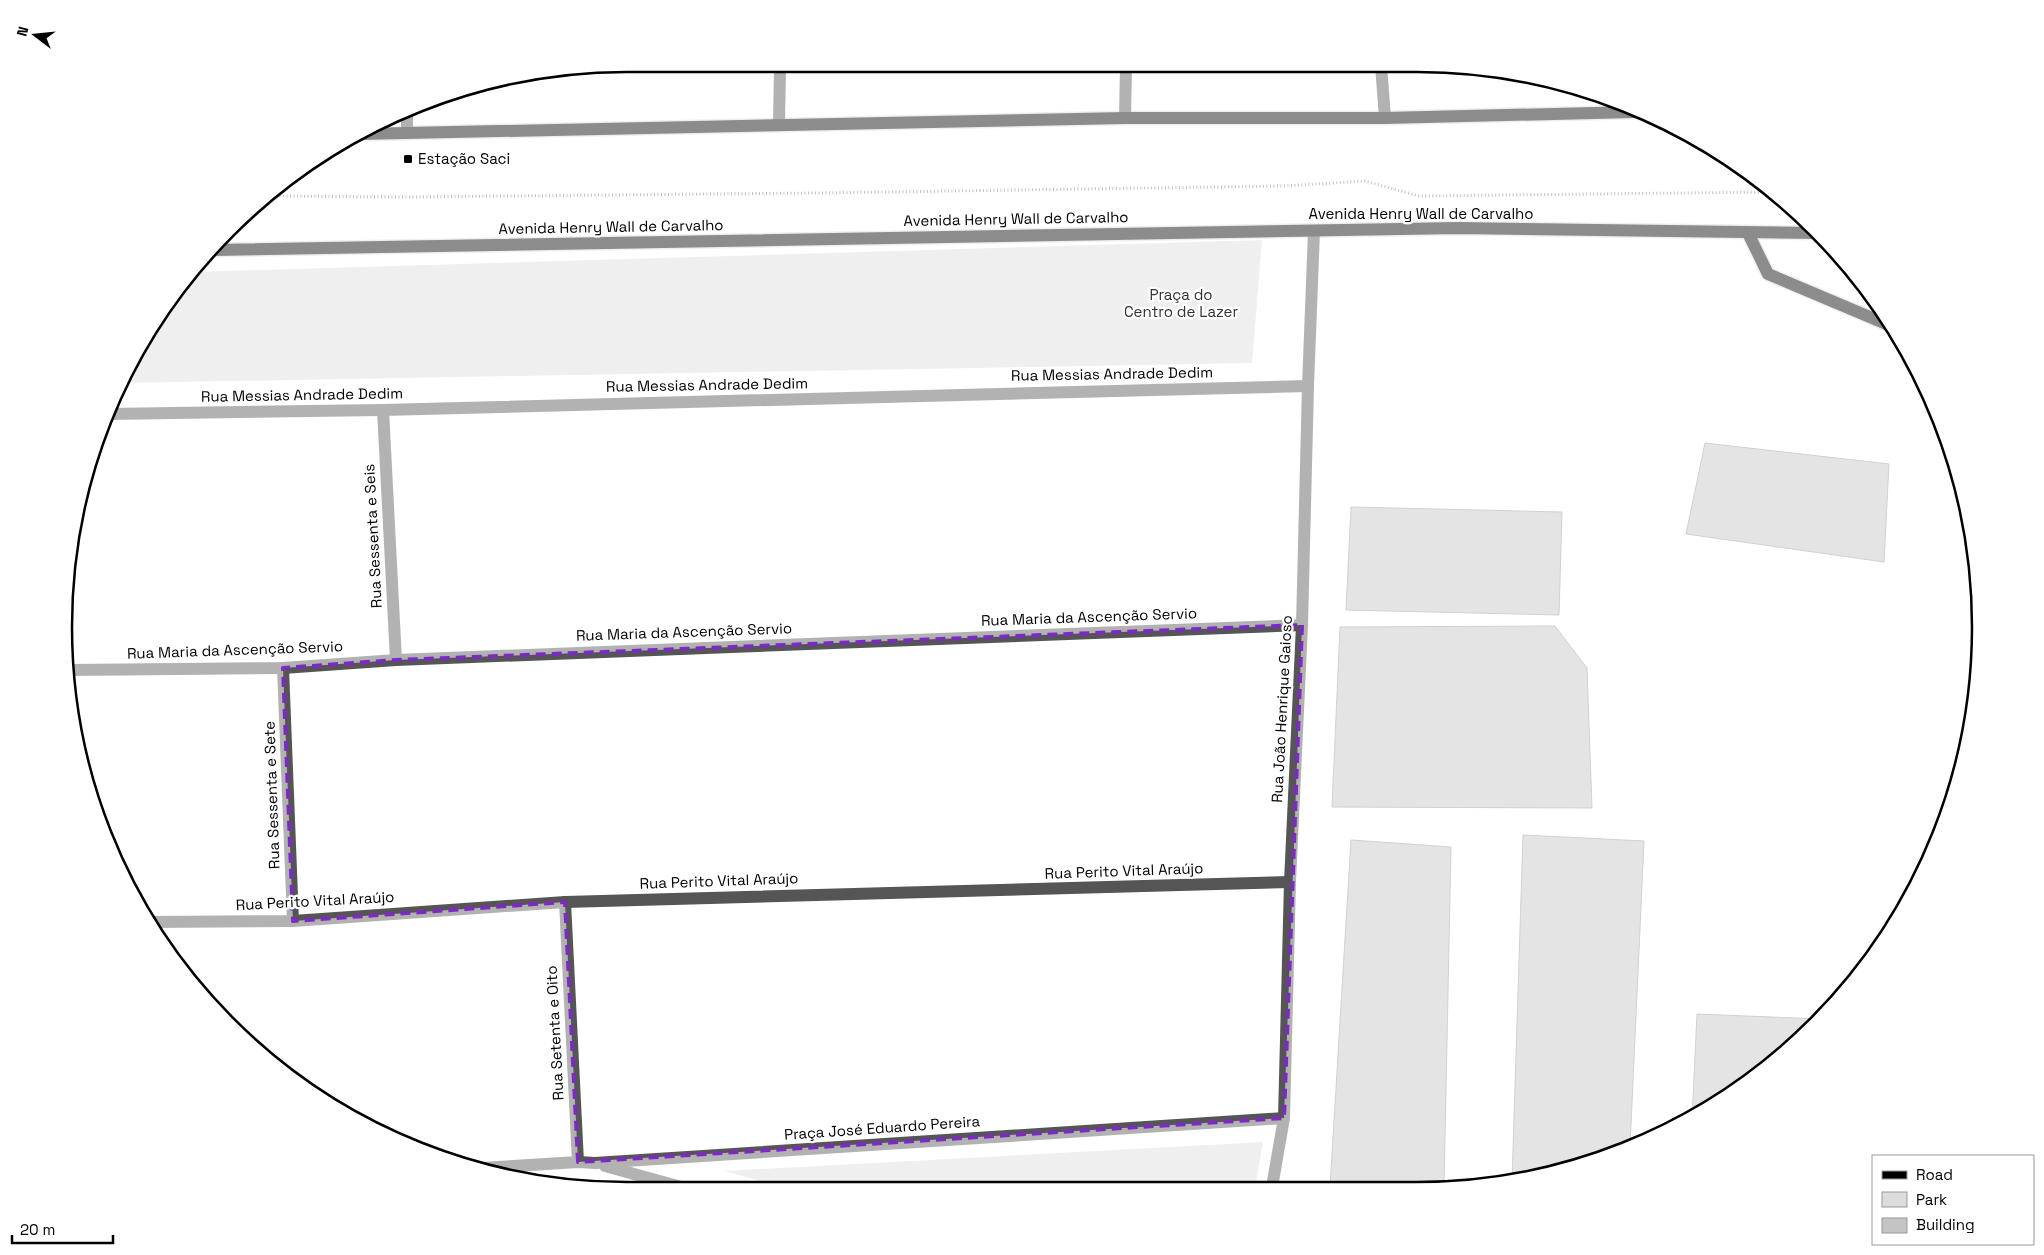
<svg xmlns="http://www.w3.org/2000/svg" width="2044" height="1255" viewBox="0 0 2044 1255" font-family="'Space Grotesk',sans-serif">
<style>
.green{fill:#dcdcdc}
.building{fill:#c4c4c4;stroke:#999}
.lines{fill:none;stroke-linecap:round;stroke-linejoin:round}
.major-casing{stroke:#dbdbdb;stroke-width:15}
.path{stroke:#777;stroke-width:3;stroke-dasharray:1 2.5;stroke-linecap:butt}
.minor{stroke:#555;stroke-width:12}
.major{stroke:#000;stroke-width:12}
.marked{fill:none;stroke:#7b2cbf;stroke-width:4;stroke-dasharray:10 6;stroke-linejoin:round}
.poi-dot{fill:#000;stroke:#fff;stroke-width:2}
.labels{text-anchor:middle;stroke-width:4.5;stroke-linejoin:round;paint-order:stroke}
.poi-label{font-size:15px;fill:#000;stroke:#fff;text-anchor:start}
.street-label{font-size:15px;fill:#000;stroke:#fff}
.park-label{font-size:15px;fill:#333;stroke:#fff}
.rim{fill:none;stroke:#000;stroke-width:2.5}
</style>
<rect width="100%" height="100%" fill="#fff"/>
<g class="green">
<polygon points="1262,240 1252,363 120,383 180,285 192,272"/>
<polygon points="1263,1142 1255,1187 789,1189 724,1171"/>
</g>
<g class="building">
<polygon points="1705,443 1889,464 1884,562 1686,534"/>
<polygon points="1351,507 1562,512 1559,615 1346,610"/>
<polygon points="1555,626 1587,668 1592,808 1332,807 1340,627"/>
<polygon points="1523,835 1644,841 1630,1147 1598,1161 1512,1181"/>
<polygon points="1351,840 1451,847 1444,1187 1330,1187"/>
<polygon points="1697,1014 1821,1019 1815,1026 1699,1116 1692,1119"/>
</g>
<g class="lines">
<defs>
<g id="major">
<polyline points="359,134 1125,118 1385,118 1634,112"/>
<polyline points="1748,233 1768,274 1891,326"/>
<polyline points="214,250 1458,228 1818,233"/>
</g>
</defs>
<use href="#major" class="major-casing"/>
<polyline class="path" points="269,196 405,197 815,193 1284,186 1365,181 1419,196 1771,192"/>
<g class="minor">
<polyline points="1381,65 1385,118"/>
<polyline points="407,110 407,131"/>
<polyline points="1125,118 1126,66"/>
<polyline points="779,124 780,68"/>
<polyline points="383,410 396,660"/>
<polyline points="107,414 383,410 1308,386"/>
<polyline points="283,668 293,921"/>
<polyline points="68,670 283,668 396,660 1302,625"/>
<polyline points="565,902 578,1162"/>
<polyline points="150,922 293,921 565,902 1290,882"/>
<polyline points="605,1166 692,1190"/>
<polyline points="482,1168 578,1162 595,1163 1284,1118"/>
<polyline points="1272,1187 1284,1118 1290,882 1302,625 1308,386 1314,231"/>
</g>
<use href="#major" class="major"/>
</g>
<path d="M0 0H2044V1255H0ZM1302,625L1284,1118L578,1162L565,902L293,921L283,668L396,660Z" fill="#fff" fill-opacity=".55" fill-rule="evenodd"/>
<path class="marked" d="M1302,625L1284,1118L578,1162L565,902L293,921L283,668L396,660Z"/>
<rect class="poi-dot" x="403" y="154" width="10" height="10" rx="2.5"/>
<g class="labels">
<g class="poi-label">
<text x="418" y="164">Estação Saci</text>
</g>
<g class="street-label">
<text x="1421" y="219">Avenida Henry Wall de Carvalho</text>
<text transform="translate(1016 219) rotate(-1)" y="5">Avenida Henry Wall de Carvalho</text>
<text transform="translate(611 227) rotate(-1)" y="5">Avenida Henry Wall de Carvalho</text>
<text transform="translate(1112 374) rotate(-1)" y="5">Rua Messias Andrade Dedim</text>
<text transform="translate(707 385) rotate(-1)" y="5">Rua Messias Andrade Dedim</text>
<text transform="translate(302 395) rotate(-1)" y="5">Rua Messias Andrade Dedim</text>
<text transform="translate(373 536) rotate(-93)" y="5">Rua Sessenta e Seis</text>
<text transform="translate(1089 617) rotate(-2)" y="5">Rua Maria da Ascenção Servio</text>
<text transform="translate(684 632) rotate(-2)" y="5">Rua Maria da Ascenção Servio</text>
<text transform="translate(235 650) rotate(-2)" y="5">Rua Maria da Ascenção Servio</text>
<text transform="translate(1282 709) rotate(-87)" y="5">Rua João Henrique Gaioso</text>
<text transform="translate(272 795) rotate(-92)" y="5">Rua Sessenta e Sete</text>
<text transform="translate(1124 871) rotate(-2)" y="5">Rua Perito Vital Araújo</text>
<text transform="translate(719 881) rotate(-2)" y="5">Rua Perito Vital Araújo</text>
<text transform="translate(315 901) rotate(-3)" y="5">Rua Perito Vital Araújo</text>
<text transform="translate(555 1033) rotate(-93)" y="5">Rua Setenta e Oito</text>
<text transform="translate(882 1128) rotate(-4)" y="5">Praça José Eduardo Pereira</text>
</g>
<g class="park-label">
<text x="1181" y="300">Praça do<tspan x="1181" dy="17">Centro de Lazer</tspan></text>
</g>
</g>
<path d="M0 0H2044V1255H0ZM627 72H1417A555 555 0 0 1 1972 627V627A555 555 0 0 1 1417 1182H627A555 555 0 0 1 72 627V627A555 555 0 0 1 627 72Z" fill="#fff" fill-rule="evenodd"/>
<path class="rim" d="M627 72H1417A555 555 0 0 1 1972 627V627A555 555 0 0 1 1417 1182H627A555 555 0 0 1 72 627V627A555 555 0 0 1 627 72Z"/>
<rect x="1872" y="1155" width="162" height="90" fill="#ffffff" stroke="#999999"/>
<rect x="1882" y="1171" width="25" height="8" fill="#000000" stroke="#999999"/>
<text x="1916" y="1180" font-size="15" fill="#000000">Road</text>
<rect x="1882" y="1192" width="25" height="15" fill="#dcdcdc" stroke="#999999"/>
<text x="1916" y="1205" font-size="15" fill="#000000">Park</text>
<rect x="1882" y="1218" width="25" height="15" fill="#c4c4c4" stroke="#999999"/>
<text x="1916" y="1230" font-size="15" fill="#000000">Building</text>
<g transform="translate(35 35) rotate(286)" stroke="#ffffff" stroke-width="4" paint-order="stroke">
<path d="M0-4L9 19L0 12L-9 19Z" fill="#000000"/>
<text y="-8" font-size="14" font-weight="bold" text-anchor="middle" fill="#000000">N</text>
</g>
<path d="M12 1235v8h101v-8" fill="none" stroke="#000000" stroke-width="2.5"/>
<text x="20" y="1235" font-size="15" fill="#000000" stroke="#ffffff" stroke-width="4" paint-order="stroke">20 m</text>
</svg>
